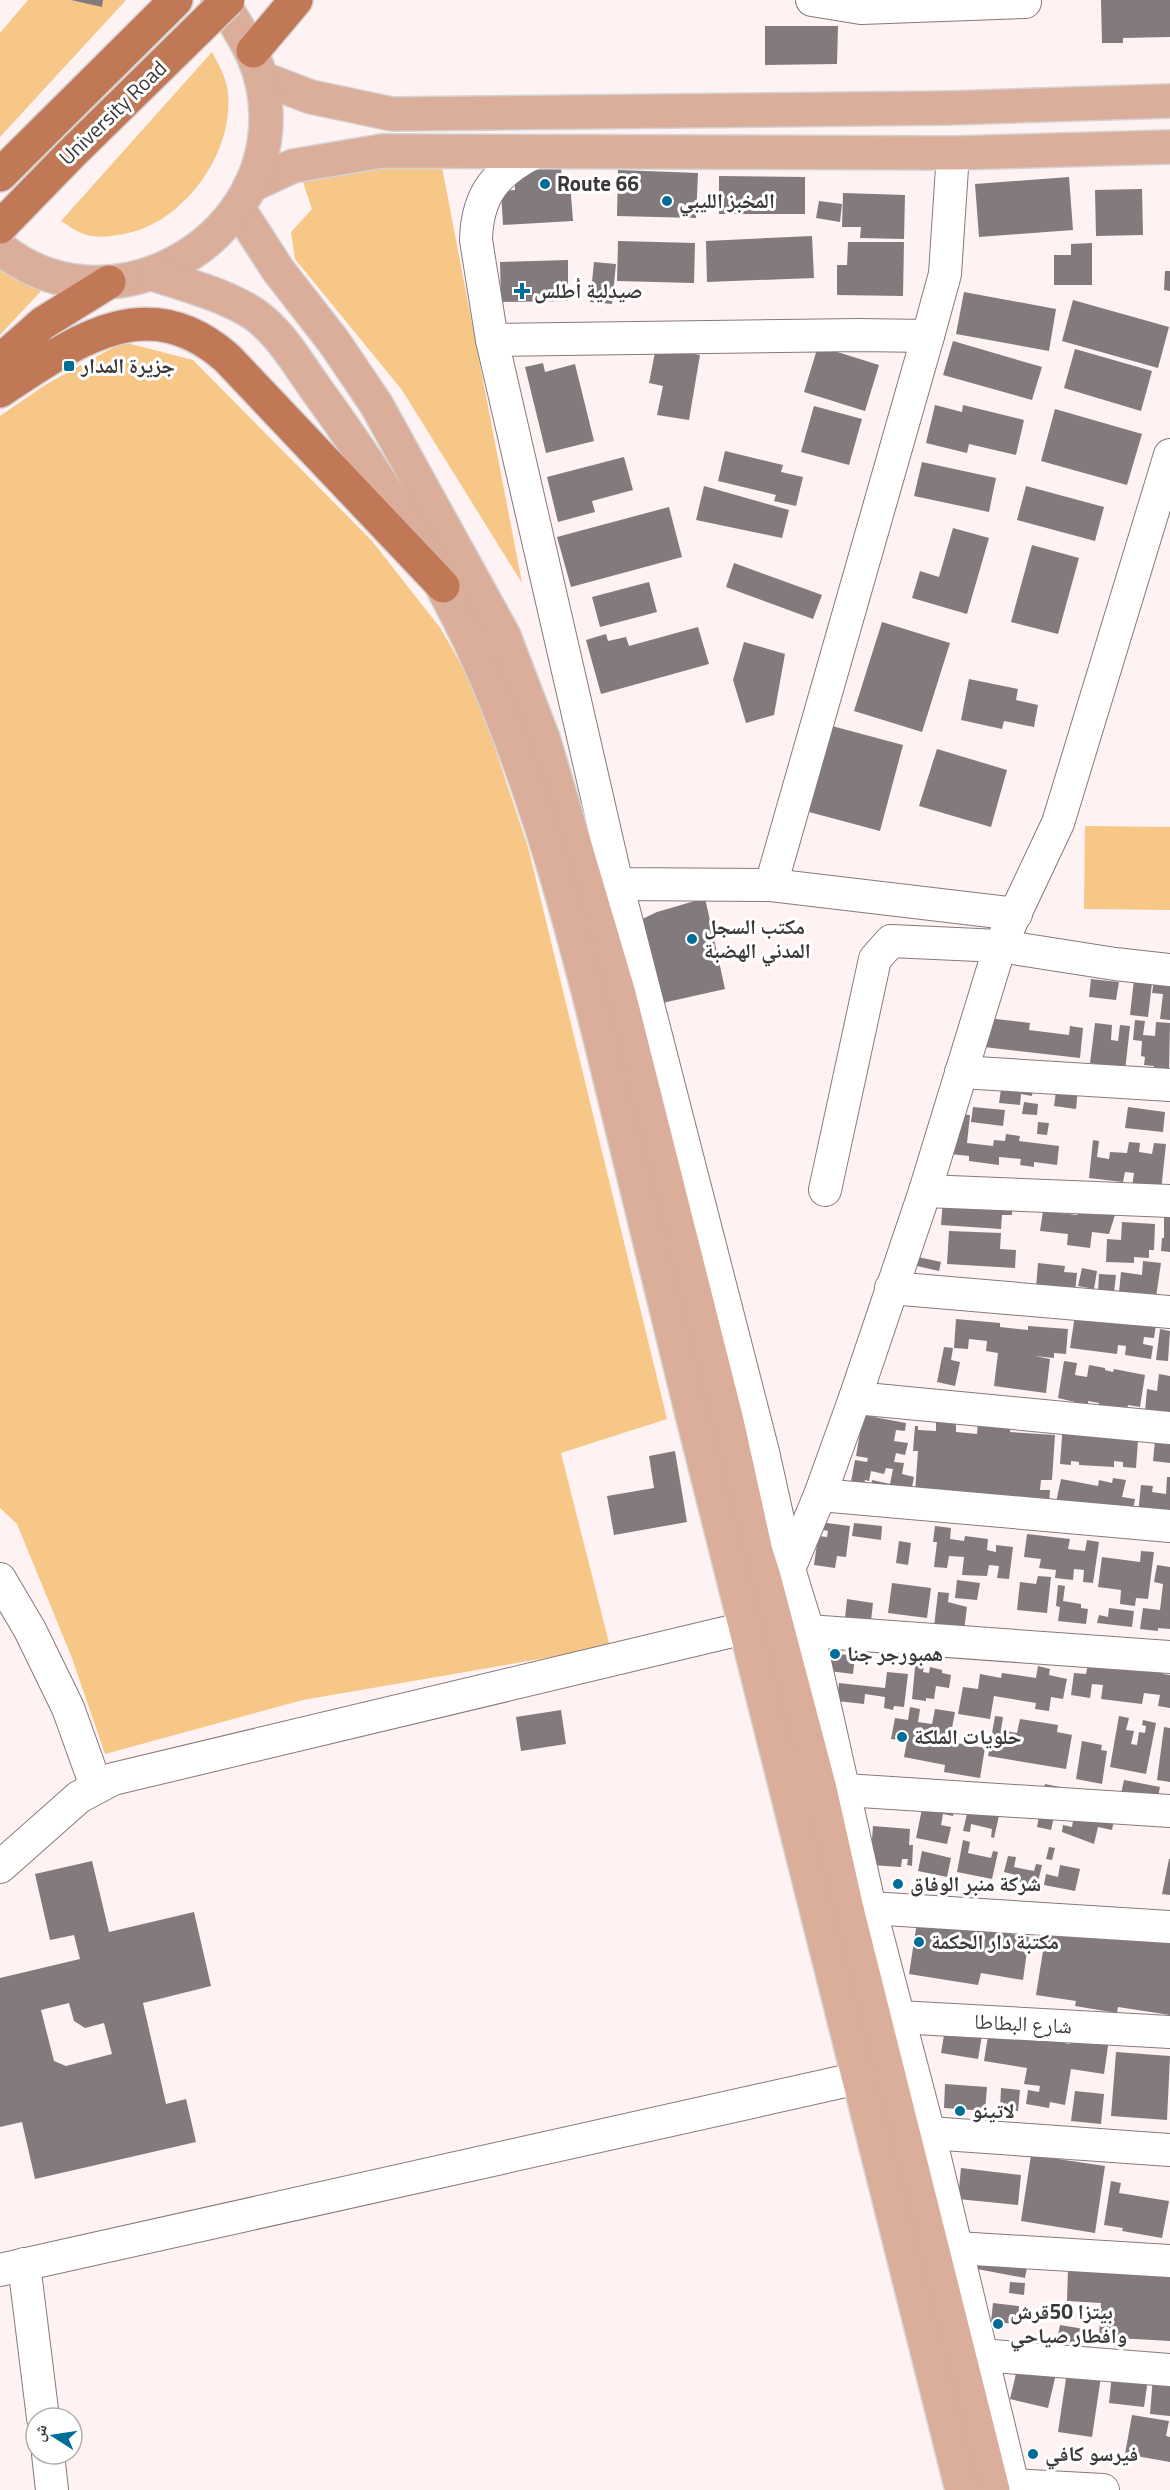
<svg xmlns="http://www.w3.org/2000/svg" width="1170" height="2490" viewBox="0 0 1170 2490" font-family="'Titillium Web','Noto Naskh Arabic',sans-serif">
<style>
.green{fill:#f6c787}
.building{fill:#837a7e;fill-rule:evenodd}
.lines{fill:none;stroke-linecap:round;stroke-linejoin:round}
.minor-casing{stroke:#857a7a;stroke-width:34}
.major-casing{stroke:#d4d3d3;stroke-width:36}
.highway-casing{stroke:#d4d3d3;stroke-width:36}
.minor{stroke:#fff;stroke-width:32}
.major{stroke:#daae9a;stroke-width:33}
.highway{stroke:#c17856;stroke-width:33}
.highway-bridge-casing{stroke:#d4d3d3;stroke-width:36;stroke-linecap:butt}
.highway-bridge{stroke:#c17856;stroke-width:33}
.poi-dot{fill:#006d99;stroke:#fff;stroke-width:2}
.labels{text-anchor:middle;stroke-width:6;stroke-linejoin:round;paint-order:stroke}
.street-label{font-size:21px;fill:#3d3838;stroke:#fff}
.poi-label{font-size:21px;font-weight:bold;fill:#3d3838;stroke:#fff;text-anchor:start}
</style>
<rect width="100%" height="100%" fill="#fff2f2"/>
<g class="green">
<polygon points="28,0 126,0 0,137 0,33"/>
<path d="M212,52C219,65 227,79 228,94C234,156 179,229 117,235C105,237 92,238 81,233C74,230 68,225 61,221Z"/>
<polygon points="441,162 522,583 402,390 295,259 291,232 312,209 302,179 346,163"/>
<polygon points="0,267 42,290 0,335"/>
<polygon points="123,342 193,360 372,541 441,629 476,691 528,847 667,1419 561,1453 610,1647 303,1700 105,1754 72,1658 17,1524 0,1508 0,416 45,385"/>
<polygon points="1085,826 1170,827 1170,910 1084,909"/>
</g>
<g class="building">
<polygon points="71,0 103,0 102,7"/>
<polygon points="1101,0 1170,0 1170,37 1123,38 1123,43 1102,43"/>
<polygon points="765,26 838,26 837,64 765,65"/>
<polygon points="561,166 562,183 570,182 573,221 503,225 501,191 515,190 514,169"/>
<polygon points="618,170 698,173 696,218 617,216"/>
<polygon points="719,176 805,177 805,214 719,214"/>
<polygon points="1069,177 1073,230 979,237 975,184"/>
<polygon points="1142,189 1143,235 1096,236 1095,190"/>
<polygon points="843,193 905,195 904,239 860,238 861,227 842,227"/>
<polygon points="819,201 842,204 840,222 816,218"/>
<polygon points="812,236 814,278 707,282 706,241"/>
<polygon points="618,241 695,243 694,283 617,281"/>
<polygon points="848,242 904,242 903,296 837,295 837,265 847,265"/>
<polygon points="1092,243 1092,285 1054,285 1054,255 1071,255 1071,244"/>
<polygon points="568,260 568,301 501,302 500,262"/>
<polygon points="594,262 616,264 612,304 590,302"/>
<polygon points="1165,271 1170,271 1170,291 1164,290"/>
<polygon points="964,292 1056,309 1049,351 956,334"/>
<polygon points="1073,300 1169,327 1158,368 1062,341"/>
<polygon points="953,341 1042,367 1032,400 943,375"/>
<polygon points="818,346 879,365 865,411 804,392"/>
<polygon points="656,347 700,355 689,420 657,415 663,386 649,383"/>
<polygon points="1075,349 1152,371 1141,411 1064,388"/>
<polygon points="543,363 545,372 575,364 594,441 546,453 525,367"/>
<polygon points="935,405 962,412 963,405 1024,420 1016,455 969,444 967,453 926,443"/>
<polygon points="814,406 862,419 849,465 801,452"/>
<polygon points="1055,409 1142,434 1127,485 1041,461"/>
<polygon points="725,451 783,465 781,472 803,477 796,506 774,501 776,495 718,481"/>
<polygon points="624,457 633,490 592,501 595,512 558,522 547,477"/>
<polygon points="922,462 996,478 989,512 914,496"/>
<polygon points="704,486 789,510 782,538 696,520"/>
<polygon points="1026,486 1104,507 1095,541 1017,520"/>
<polygon points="669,507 682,557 571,587 557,537"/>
<polygon points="953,528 989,538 967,614 912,598 920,571 939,577"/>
<polygon points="1032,545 1079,558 1058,634 1011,622"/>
<polygon points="734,563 822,595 813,619 726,587"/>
<polygon points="649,582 657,612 600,627 592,597"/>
<polygon points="882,622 950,643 922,732 854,711"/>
<polygon points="698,627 709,664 601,694 586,640 606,634 608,641 626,637 629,646"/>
<polygon points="744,642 785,654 774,715 746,723 733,680"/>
<polygon points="969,679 1018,689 1016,700 1038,705 1034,727 1004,721 1002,729 961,720"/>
<polygon points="832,726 903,745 880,831 809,812"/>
<polygon points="937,749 1007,770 991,827 919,806"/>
<polygon points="705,898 725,989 658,1004 640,920 657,912"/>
<polygon points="1135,971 1152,983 1148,1017 1130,1015"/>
<polygon points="1091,979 1119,982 1116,1000 1089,997"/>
<polygon points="1154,980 1170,981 1170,1020 1160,1019 1163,994 1152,993"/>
<polygon points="987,1018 1030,1023 1029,1030 1069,1035 1070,1026 1083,1028 1080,1058 984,1047"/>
<polygon points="1135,1020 1145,1021 1143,1035 1155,1036 1156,1022 1170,1023 1169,1071 1153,1070 1154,1066 1144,1065 1145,1057 1141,1056 1142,1041 1133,1040"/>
<polygon points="1095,1023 1112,1025 1111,1040 1118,1041 1120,1025 1130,1026 1125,1071 1101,1068 1101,1065 1090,1063"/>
<polygon points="1022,1085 1033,1086 1032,1096 1021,1094 1020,1105 999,1103 1001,1089 1021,1092"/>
<polygon points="1057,1085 1078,1088 1076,1109 1054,1106"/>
<polygon points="1024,1102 1038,1104 1037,1115 1022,1114"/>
<polygon points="973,1107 1005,1110 1003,1126 971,1122"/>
<polygon points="1128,1107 1165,1112 1163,1132 1125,1128"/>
<polygon points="955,1114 970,1115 967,1143 993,1146 994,1140 1005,1141 1006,1134 1020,1136 1019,1141 1059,1146 1057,1165 1034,1162 1034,1167 1020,1165 1021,1159 999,1157 999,1165 969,1161 969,1156 950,1154"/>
<polygon points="1038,1122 1049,1123 1047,1135 1037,1134"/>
<polygon points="1093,1140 1099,1141 1097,1157 1109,1159 1110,1152 1127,1153 1129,1142 1140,1143 1139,1152 1152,1154 1154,1143 1166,1144 1161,1191 1132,1187 1134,1173 1125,1172 1123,1182 1089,1178"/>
<polygon points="943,1200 1012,1206 1012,1215 1002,1215 1001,1229 941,1225"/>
<polygon points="1079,1204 1112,1208 1111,1215 1115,1215 1109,1234 1092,1232 1090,1248 1067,1245 1068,1234 1040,1231 1043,1211 1077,1215"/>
<polygon points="1164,1213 1170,1213 1170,1252 1161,1251 1162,1238 1164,1238"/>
<polygon points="1122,1222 1155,1224 1154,1250 1149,1250 1149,1258 1134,1257 1134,1263 1106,1262 1107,1239 1121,1240"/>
<polygon points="949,1231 1001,1233 1000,1249 1016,1250 1015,1268 947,1264"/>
<polygon points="918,1257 941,1262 939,1271 917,1266"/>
<polygon points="1143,1261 1161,1263 1156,1297 1119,1292 1121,1272 1142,1275"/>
<polygon points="1038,1263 1065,1266 1064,1272 1077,1273 1075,1293 1036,1288"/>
<polygon points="1082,1268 1097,1271 1094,1289 1078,1286"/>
<polygon points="1099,1274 1116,1275 1114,1293 1098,1292"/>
<polygon points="1075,1315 1157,1318 1154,1338 1144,1337 1143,1344 1153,1346 1151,1359 1125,1355 1126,1346 1118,1345 1117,1354 1070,1348"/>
<polygon points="956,1319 1000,1323 1000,1327 1028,1330 1028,1326 1068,1329 1066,1354 1054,1353 1054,1358 1035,1356 1050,1359 1046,1393 994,1386 998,1353 986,1351 987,1341 969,1339 968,1349 954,1348"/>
<polygon points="1160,1329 1170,1331 1168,1361 1156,1360"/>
<polygon points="944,1347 953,1348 951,1360 960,1362 955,1386 937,1382"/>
<polygon points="1064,1361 1077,1363 1075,1375 1087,1377 1089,1365 1105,1368 1105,1370 1113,1372 1114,1369 1145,1375 1140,1407 1128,1405 1126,1412 1098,1407 1099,1403 1088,1401 1088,1405 1058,1398"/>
<polygon points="1159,1374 1170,1376 1170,1415 1145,1412 1147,1389 1157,1391"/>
<polygon points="863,1415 906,1423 905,1431 896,1430 894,1441 908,1443 905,1455 896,1453 894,1462 904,1463 902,1474 914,1477 910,1498 871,1491 872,1480 890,1484 893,1469 886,1468 884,1474 871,1471 869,1481 865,1480 863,1489 850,1487 855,1460 867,1462 868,1458 856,1456"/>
<polygon points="936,1421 956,1422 956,1432 977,1434 978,1421 1011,1424 1010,1432 1055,1435 1052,1480 1041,1480 1040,1490 1050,1490 1049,1503 915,1492 918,1451 913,1451 915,1426 918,1426 918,1430 936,1431"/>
<polygon points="1063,1422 1139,1427 1136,1468 1123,1467 1123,1462 1114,1461 1114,1467 1079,1465 1079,1462 1071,1461 1071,1465 1060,1464"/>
<polygon points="1156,1429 1170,1430 1170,1463 1153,1461"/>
<polygon points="675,1451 687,1522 614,1535 607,1496 654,1488 649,1456"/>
<polygon points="1167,1477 1170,1477 1170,1517 1138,1514 1141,1485 1153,1486 1152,1492 1166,1494"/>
<polygon points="1113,1478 1126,1480 1122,1497 1135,1499 1132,1514 1075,1501 1073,1510 1055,1507 1061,1479 1098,1486 1099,1480 1112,1483"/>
<polygon points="819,1522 850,1526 846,1557 837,1556 835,1568 814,1565 818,1536 827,1537 828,1531 819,1529"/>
<polygon points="854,1523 882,1526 881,1540 852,1536"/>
<polygon points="935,1526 951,1528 950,1539 964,1541 965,1536 988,1539 987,1550 996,1552 996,1545 1013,1547 1009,1579 997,1578 999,1566 989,1565 987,1576 962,1575 964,1557 949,1556 947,1568 934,1567 937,1542 933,1542"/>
<polygon points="1027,1534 1070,1539 1068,1549 1085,1551 1087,1540 1099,1542 1093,1583 1083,1582 1084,1570 1074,1569 1073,1580 1055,1578 1056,1570 1039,1568 1041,1559 1024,1557"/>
<polygon points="899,1541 911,1543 908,1565 896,1563"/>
<polygon points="1141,1551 1154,1552 1148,1599 1136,1598 1135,1606 1120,1604 1121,1590 1098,1587 1102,1557 1140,1562"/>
<polygon points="1157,1565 1170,1567 1170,1629 1158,1628 1158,1631 1140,1629 1143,1608 1160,1610 1163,1584 1154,1582"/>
<polygon points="1038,1576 1051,1577 1047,1613 1017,1610 1020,1582 1036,1584"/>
<polygon points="957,1580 980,1583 977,1600 955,1598"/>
<polygon points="892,1583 931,1588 927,1618 888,1613"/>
<polygon points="1058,1585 1065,1586 1063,1601 1081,1604 1081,1608 1088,1609 1086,1624 1058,1621 1060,1607 1056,1606"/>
<polygon points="938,1592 949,1593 948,1602 967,1607 964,1630 934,1627"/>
<polygon points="847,1599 873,1603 871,1621 845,1618"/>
<polygon points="1109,1608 1134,1611 1132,1627 1097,1623 1099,1615 1108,1617"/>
<polygon points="831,1653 855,1656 853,1674 829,1671"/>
<polygon points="916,1657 925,1659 923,1672 929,1673 930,1667 942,1670 942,1673 951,1675 949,1688 936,1686 934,1699 926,1698 926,1701 912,1699"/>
<polygon points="1165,1661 1163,1674 1170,1675 1170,1708 1158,1706 1160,1695 1144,1693 1142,1704 1101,1699 1103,1685 1092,1684 1090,1698 1071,1695 1074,1673 1086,1674 1088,1664"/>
<polygon points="1038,1666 1050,1669 1049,1675 1067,1679 1063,1699 1051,1697 1049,1711 1035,1709 1036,1703 994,1696 990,1719 958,1714 963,1687 978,1689 980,1674 1001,1678 1002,1673 1036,1678"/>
<polygon points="887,1672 908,1674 904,1707 894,1706 893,1710 884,1708 885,1697 865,1694 864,1704 837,1701 839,1683 885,1688"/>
<polygon points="910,1707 920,1709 918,1722 932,1724 935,1709 955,1712 952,1728 959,1729 957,1743 985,1748 980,1778 944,1772 945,1765 904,1757 907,1741 891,1739 895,1718 908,1720"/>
<polygon points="561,1710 566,1744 521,1751 516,1717"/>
<polygon points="995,1716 1003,1717 1001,1730 1017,1733 1020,1719 1058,1725 1057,1732 1072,1735 1066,1769 988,1756"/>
<polygon points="1119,1716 1129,1718 1126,1730 1134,1731 1131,1744 1137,1745 1139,1732 1145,1733 1146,1726 1142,1725 1143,1720 1156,1723 1146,1774 1110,1767"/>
<polygon points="1164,1727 1170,1728 1170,1782 1157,1780"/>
<polygon points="1082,1741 1102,1745 1101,1750 1107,1751 1102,1784 1076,1779"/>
<polygon points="1124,1780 1160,1787 1153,1820 1117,1812"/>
<polygon points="1045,1784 1080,1791 1055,1812 1051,1830 1037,1827"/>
<polygon points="927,1785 958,1792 953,1816 943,1814 941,1825 951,1827 947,1844 916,1838"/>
<polygon points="1085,1803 1116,1810 1112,1830 1098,1827 1094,1844 1062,1832 1063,1825 1072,1827 1073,1821 1081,1822"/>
<polygon points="969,1805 1000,1811 994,1838 991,1837 992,1829 971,1824 970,1832 963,1831"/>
<polygon points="873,1826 910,1829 909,1845 913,1845 912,1866 907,1865 908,1859 902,1859 901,1867 870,1865"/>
<polygon points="963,1840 970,1842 968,1853 991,1858 993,1851 998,1852 992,1879 957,1872"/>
<polygon points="1049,1847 1055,1848 1052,1860 1046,1859"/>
<polygon points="922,1851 951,1858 947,1877 918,1871"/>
<polygon points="1008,1856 1016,1857 1014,1867 1034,1871 1036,1864 1042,1865 1037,1886 1015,1881 1016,1875 1004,1872"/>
<polygon points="1169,1859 1170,1859 1170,1895 1162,1894"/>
<path d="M92,1861L109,1932L194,1912L211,1986L143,2003L166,2104L186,2099L196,2142L35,2179L22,2122L0,2127V1978L80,1959L74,1935L50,1940L35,1874ZM69,2003L74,2021L85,2028L104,2023L112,2054L66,2066L54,2061L41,2010Z"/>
<polygon points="1060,1865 1080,1869 1075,1891 1044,1885 1046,1874 1058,1877"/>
<polygon points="921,1896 999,1932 1029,1937 1023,1980 981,1973 978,1985 909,1974"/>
<polygon points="1047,1926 1170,1939 1170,2015 1118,2007 1117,2013 1075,2006 1076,2001 1036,1995"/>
<polygon points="990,2024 1034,2038 1070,2044 1072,2036 1109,2039 1104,2074 1071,2069 1065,2105 1050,2102 1049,2108 1026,2104 1028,2090 1039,2092 1040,2086 1024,2084 1027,2068 984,2061"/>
<polygon points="945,2029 982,2035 978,2059 941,2053"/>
<polygon points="1116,2052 1170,2056 1167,2120 1111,2116"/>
<polygon points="945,2084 987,2087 985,2111 944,2108"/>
<polygon points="1001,2088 1020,2090 1018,2111 1000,2110"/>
<polygon points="1075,2091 1104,2094 1101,2124 1071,2121"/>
<polygon points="1031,2155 1105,2166 1095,2233 1021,2221"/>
<polygon points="961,2168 1021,2175 1018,2205 958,2199"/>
<polygon points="1111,2181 1121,2183 1119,2193 1169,2201 1162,2238 1122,2231 1123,2228 1104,2225"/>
<polygon points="983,2233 1032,2242 1025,2278 977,2269"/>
<polygon points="1068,2269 1170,2274 1170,2341 1099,2337 1101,2303 1067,2301"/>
<polygon points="1010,2282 1025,2283 1024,2295 1009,2293"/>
<polygon points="993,2303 1019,2306 1018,2324 991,2322"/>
<polygon points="1060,2325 1090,2330 1087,2345 1057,2340"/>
<polygon points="1023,2344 1061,2353 1048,2408 1010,2399"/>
<polygon points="1068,2365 1102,2370 1092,2437 1058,2432"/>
<polygon points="1112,2374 1148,2379 1144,2407 1109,2403"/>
<polygon points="1153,2376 1170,2377 1170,2416 1150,2414"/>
<polygon points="1132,2415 1169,2421 1166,2436 1170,2437 1170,2462 1125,2454"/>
</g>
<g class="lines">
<defs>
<g id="minor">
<polyline points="812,0 861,8 1025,2"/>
<path d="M538,151C498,170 477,193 476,240L492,340L617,884L763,1452L789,1569L808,1631L870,1908L929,2133L1014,2490"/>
<polyline points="928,336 945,274 953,153"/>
<polyline points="492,340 858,335 928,336 771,885"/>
<polyline points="601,874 617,884 771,885 1016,914"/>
<polyline points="961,1072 1170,1085"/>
<polyline points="825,1190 875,959 891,941 1000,946 1115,964 1170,970"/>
<polyline points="925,1191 1170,1201"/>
<polyline points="891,1288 1170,1312"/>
<polyline points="855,1398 1170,1428"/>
<polyline points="820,1495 1170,1526"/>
<polyline points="785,1571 789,1569 820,1495 855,1398 925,1191 1000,946 1058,823 1170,455"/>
<polyline points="0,1579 30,1630 68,1708 96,1786"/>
<polyline points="808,1631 1170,1657"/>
<polyline points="845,1790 1170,1811"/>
<polyline points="0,1867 79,1797 113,1779 745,1628"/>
<polyline points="870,1908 1170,1927"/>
<polyline points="880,2020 898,2017 1170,2032"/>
<polyline points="929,2133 1170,2150"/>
<polyline points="957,2248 1170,2261"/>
<polyline points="24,2264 43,2418"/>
<polyline points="0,2270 859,2078"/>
<polyline points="981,2355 1170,2370"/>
<polyline points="48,2454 52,2490"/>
<polyline points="1013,2485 1103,2490"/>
</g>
<g id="major">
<polyline points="261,78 311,97 392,114 948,108 1170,101"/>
<polyline points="250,186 293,166 382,151 953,153 1170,147"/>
<polyline points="238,208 278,270 334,342 376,404 504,636 544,741 619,994 727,1421 756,1552 764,1577 820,1789 847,1909 993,2490"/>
<path d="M0,248C105,334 269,248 266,114C265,68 247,42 224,5L218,0"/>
<path d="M153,274C186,285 225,295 254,314C280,332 298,364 316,389C378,474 435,564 478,659C539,796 577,942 612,1087C638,1194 664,1300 690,1406C779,1768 871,2129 962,2490"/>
</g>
<g id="highway">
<polyline points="253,51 296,0"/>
<polyline points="0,175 176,0"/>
<polyline points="0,361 43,323 109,282"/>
<path d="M0,391C74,342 147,287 227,358L443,586"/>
</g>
</defs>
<use href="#minor" class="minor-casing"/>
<use href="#major" class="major-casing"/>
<use href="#highway" class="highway-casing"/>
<use href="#minor" class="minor"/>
<use href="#major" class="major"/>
<use href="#highway" class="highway"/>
<defs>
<polyline id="highway-bridge" points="0,227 71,154 228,0"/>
</defs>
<use href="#highway-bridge" class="highway-bridge-casing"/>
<use href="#highway-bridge" class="highway-bridge"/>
</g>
<g class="poi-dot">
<circle cx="545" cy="184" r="6"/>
<circle cx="667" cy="201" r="6"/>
<path d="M519 282h6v6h6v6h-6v6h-6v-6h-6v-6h6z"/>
<rect x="63" y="360" width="12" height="12" rx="3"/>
<circle cx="692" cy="939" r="6"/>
<circle cx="835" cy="1654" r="6"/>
<circle cx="902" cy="1737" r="6"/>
<circle cx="898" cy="1884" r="6"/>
<circle cx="919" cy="1942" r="6"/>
<circle cx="960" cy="2111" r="6"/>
<circle cx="998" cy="2324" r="6"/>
<circle cx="1033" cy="2454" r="6"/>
</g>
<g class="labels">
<g class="street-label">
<text transform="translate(113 113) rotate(-44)" y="7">University Road</text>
<text transform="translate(1023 2024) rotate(3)" y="7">شارع البطاطا</text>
</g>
<g class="poi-label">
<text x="557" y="191">Route 66</text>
<text x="679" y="208">المخبز الليبي</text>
<text x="534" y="298">صيدلية أطلس</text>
<text x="81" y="373">جزيرة المدار</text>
<text x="704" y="934">مكتب السجل<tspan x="704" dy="24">المدني الهضبة</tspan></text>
<text x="847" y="1661">همبورجر جنا</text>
<text x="914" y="1744">حلويات الملكة</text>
<text x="910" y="1891">شركة منبر الوفاق</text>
<text x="931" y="1949">مكتبة دار الحكمة</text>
<text x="972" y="2118">لاتينو</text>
<text x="1010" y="2319">بيتزا 50قرش<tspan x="1010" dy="24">وافطار صياحي</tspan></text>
<text x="1045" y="2461">فيرسو كافي</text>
</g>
</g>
<g transform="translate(54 2436) rotate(282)"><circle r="28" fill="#ffffff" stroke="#b1afaf" stroke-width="1.5"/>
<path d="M0-4.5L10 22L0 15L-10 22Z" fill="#006d99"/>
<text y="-9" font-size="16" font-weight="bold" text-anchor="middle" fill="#3d3838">ش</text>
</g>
</svg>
